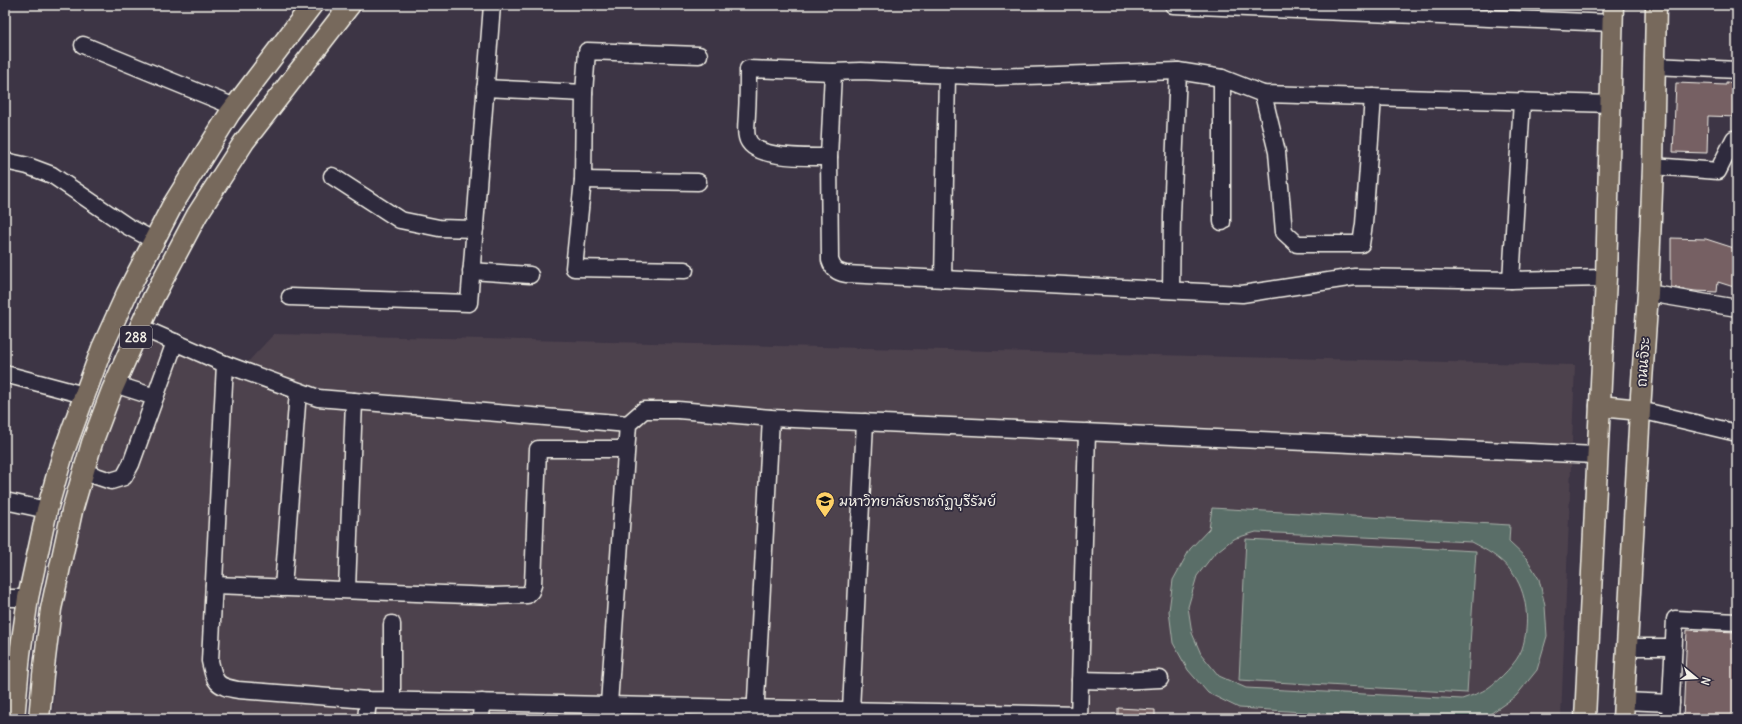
<svg xmlns="http://www.w3.org/2000/svg" width="1742" height="724" viewBox="0 0 1742 724" font-family="Delius,'Playpen Sans Thai',sans-serif">
<style>
.built{fill:#4e424e}
.green{fill:#5a6e67;stroke:#a7b0a8;fill-rule:evenodd}
.building{fill:#766064;stroke:#f4f1e8}
.lines{fill:none;stroke-linecap:round;stroke-linejoin:round}
.minor-casing{stroke:#f4f1e8;stroke-width:19}
.major-casing{stroke:#f4f1e8;stroke-width:23}
.minor{stroke:#2f2a3d;stroke-width:16}
.major{stroke:#77695c;stroke-width:20}
.labels{text-anchor:middle;stroke-width:3.5;stroke-linejoin:round;paint-order:stroke}
.shield{fill:#2f2a3d;stroke:#b9b5b5;stroke-width:1}
.shield-label{font-size:13px;font-weight:bold;fill:#f4f1e8}
.street-label{font-size:14px;fill:#f4f1e8;stroke:#2f2a3d}
.poi-label{font-size:14px;fill:#f4f1e8;stroke:#2f2a3d;text-anchor:start}
</style>
<rect width="100%" height="100%" fill="#3d3545"/>
<filter id="ink" filterUnits="userSpaceOnUse"><feTurbulence type="fractalNoise" baseFrequency=".025" numOctaves="2"/><feDisplacementMap in="SourceGraphic" scale="8" xChannelSelector="R" yChannelSelector="G"/><feConvolveMatrix kernelMatrix="1 2 1 2 8 2 1 2 1" color-interpolation-filters="sRGB"/></filter>
<g filter="url(#ink)">
<polygon class="built" points="149,322 246,364 274,334 1575,365 1561,719 52,719 63,598 89,486 94,466 119,394"/>
<g class="green">
<path d="M1212,508L1510,525L1509,542L1527,559L1539,579L1545,606L1547,636L1537,670L1516,696L1490,714L1472,719H1415L1239,708L1208,693L1188,670L1173,643L1169,611L1173,580L1190,549L1209,529ZM1256,532L1471,542C1486,550 1500,557 1511,571C1528,592 1530,624 1522,649C1517,663 1499,680 1488,688C1481,693 1470,696 1462,699L1246,688L1219,676L1201,654L1192,633L1188,607L1197,576L1214,554L1233,539Z"/>
<polygon points="1246,539 1476,551 1467,693 1239,680"/>
</g>
<g class="building">
<polygon points="1726,82 1737,83 1737,117 1708,116 1707,153 1673,152 1676,83 1726,85"/>
<polygon points="1671,238 1706,239 1737,249 1737,288 1718,282 1717,292 1695,291 1671,287"/>
<polygon points="1687,630 1737,632 1737,719 1683,719"/>
<polygon points="1118,708 1155,710 1155,719 1118,719"/>
</g>
<g class="lines">
<defs>
<g id="minor">
<polyline points="1173,5 1613,23"/>
<polyline points="83,45 235,107"/>
<polyline points="1655,66 1737,70"/>
<path d="M833,72L829,157L830,260C833,269 836,272 846,274L1242,294L1355,277L1511,280L1522,101"/>
<polyline points="485,88 584,93"/>
<polyline points="1263,94 1277,152 1284,232 1297,244 1361,244 1364,224 1373,97"/>
<path d="M829,157C811,157 752,160 747,137C745,130 747,120 747,113C748,98 748,84 748,69L833,72L861,71L994,77L1178,71L1222,78L1263,94L1611,104"/>
<polyline points="5,161 28,166 52,175 127,226 155,241"/>
<polyline points="1653,166 1718,171 1734,139 1737,139"/>
<polyline points="332,176 400,220 439,228 475,229"/>
<polyline points="583,180 698,182"/>
<polyline points="1222,222 1222,78"/>
<polyline points="685,270 574,268 583,180 584,93 587,51 699,55"/>
<polyline points="471,271 530,275"/>
<polyline points="943,279 947,75"/>
<polyline points="1511,280 1606,278"/>
<polyline points="1171,290 1172,216 1178,71"/>
<polyline points="1648,293 1737,308"/>
<polyline points="290,297 469,303 492,5"/>
<polyline points="140,327 225,364 318,398 628,424"/>
<path d="M225,364L210,661C215,683 216,686 238,690L368,700L1079,715"/>
<polyline points="5,374 84,395"/>
<polyline points="114,384 155,397"/>
<polyline points="1640,410 1737,433"/>
<polyline points="84,472 111,481 124,477 131,464 175,342"/>
<polyline points="5,501 47,510"/>
<polyline points="214,585 494,596 527,595 531,591 533,585 538,449 625,449"/>
<polyline points="283,588 298,391"/>
<polyline points="347,589 354,401"/>
<polyline points="5,598 28,598"/>
<polyline points="392,624 392,700"/>
<polyline points="1627,647 1673,647"/>
<polyline points="5,666 19,665"/>
<polyline points="1080,680 1119,681 1160,679"/>
<polyline points="1624,701 1671,703"/>
<polyline points="851,710 865,422"/>
<polyline points="755,718 771,418"/>
<polyline points="366,719 368,700"/>
<polyline points="481,719 482,702"/>
<polyline points="608,719 628,424 644,410 678,410 771,418 1596,455"/>
<polyline points="1079,719 1087,432"/>
<polyline points="1670,719 1675,619 1737,622"/>
</g>
<g id="major">
<polyline points="1600,406 1640,410"/>
<polyline points="14,719 20,654 28,598 47,510 63,454 102,348 127,293 172,206 230,113 312,5"/>
<polyline points="39,719 43,675 51,609 72,511 92,443 112,390 153,298 197,215 244,142 350,5"/>
<polyline points="1585,719 1606,278 1613,5"/>
<polyline points="1623,719 1640,410 1648,293 1653,166 1656,5"/>
</g>
</defs>
<use href="#minor" class="minor-casing"/>
<use href="#major" class="major-casing"/>
<use href="#minor" class="minor"/>
<use href="#major" class="major"/>
</g>
</g>
<defs>
<symbol id="university-pin" viewBox="-11 -11 22 30"><path d="M0 17L-7.5 6A9.5 9.5 0 1 1 7.5 6Z" fill="#ffd166" stroke="#2f2a3d"/><path d="M0-5L7-2L0 1L-7-2ZM-4 1L0 2.5L4 1V4Q0 6-4 4Z" fill="#111"/></symbol>
</defs>
<g fill-rule="evenodd">
<use href="#university-pin" x="814" y="490" width="22" height="30"/>
</g>
<g class="labels">
<rect class="shield" x="120" y="326" width="32" height="22" rx="3"/>
<g class="shield-label">
<text x="136" y="342">288</text>
</g>
<g class="street-label">
<text transform="translate(1643 362) rotate(-86)" y="5">ถนนจิระ</text>
</g>
<g class="poi-label">
<text x="839" y="506">มหาวิทยาลัยราชภัฏบุรีรัมย์</text>
</g>
</g>
<rect width="1742" height="724" fill="none" stroke="#2f2a3d" stroke-width="20"/>
<rect x="10" y="10" width="1722" height="704" fill="none" stroke="#f4f1e8" stroke-width="1.5" filter="url(#ink)"/>
<g transform="translate(1696 678) rotate(108)" stroke="#2f2a3d" stroke-width="3" paint-order="stroke">
<path d="M0-3L7 15L0 10L-7 15Z" fill="#f4f1e8"/>
<text y="-6" font-size="11" font-weight="bold" text-anchor="middle" fill="#f4f1e8">N</text>
</g>
</svg>
